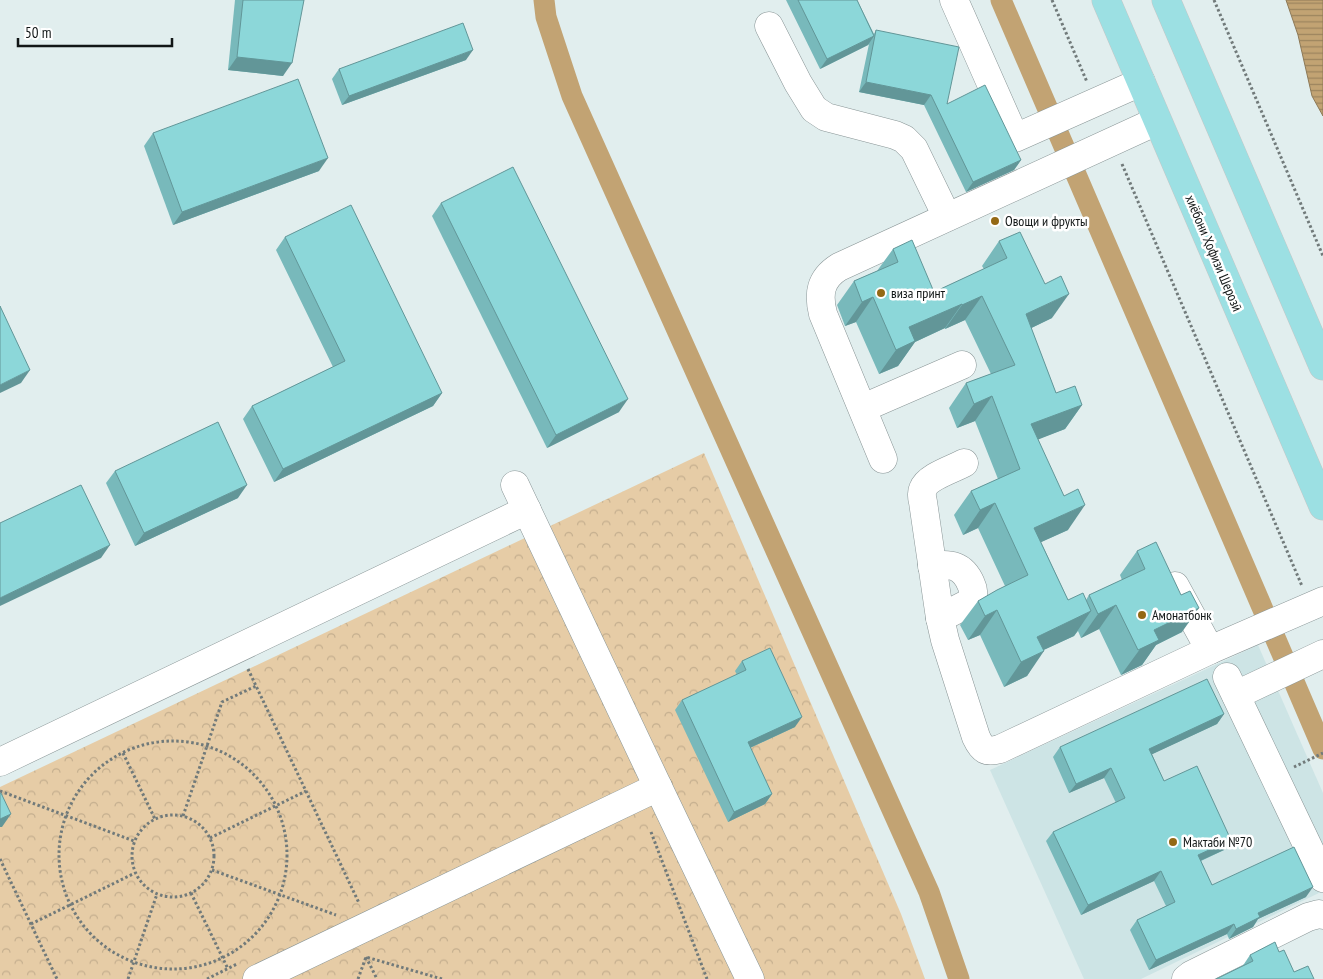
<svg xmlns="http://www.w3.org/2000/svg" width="1323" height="979" viewBox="0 0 1323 979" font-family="'PT Sans Narrow',sans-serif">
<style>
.built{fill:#cde4e5}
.park{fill:url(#park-crowns)}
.water{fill:url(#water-rules);stroke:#8d7957}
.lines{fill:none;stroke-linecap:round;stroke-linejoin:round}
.canal{stroke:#c2a373;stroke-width:21}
.minor-casing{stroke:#899596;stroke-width:29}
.major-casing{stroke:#c6c7c7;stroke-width:29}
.path{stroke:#717a7a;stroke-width:3;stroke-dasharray:2.5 2.5;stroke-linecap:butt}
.minor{stroke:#fff;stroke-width:28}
.major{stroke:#9ce0e3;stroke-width:28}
.wall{fill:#78b9bb}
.shaded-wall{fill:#629698}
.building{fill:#8cd7d9;stroke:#629698}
.poi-dot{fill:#946915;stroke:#fff;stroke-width:2}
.labels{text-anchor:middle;stroke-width:5;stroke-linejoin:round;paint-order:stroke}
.poi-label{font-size:14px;fill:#111616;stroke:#fff;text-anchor:start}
.street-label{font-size:14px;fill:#111616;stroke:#fff}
</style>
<defs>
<pattern id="park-crowns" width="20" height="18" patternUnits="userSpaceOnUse" patternTransform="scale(1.25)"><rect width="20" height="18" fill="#e6cca6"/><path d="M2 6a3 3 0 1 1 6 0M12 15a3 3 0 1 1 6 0" fill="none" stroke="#c4ae8e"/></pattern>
<pattern id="water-rules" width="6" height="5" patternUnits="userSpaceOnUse" patternTransform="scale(1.25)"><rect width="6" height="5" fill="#c2a373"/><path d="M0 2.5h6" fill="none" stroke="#9c845d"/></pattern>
</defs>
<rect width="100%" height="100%" fill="#e1eeee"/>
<polygon class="built" points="1258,645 1323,793 1323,891 1141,979 1084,979 990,770"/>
<polygon class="park" points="704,453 901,914 925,979 0,979 0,787"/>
<polygon class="water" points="1286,0 1323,0 1323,116 1312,96 1298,35"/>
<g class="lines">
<g class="canal">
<polyline points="544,0 546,17 572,96 929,892 959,979"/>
<polyline points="1001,0 1323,749"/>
</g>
<defs>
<g id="minor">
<polyline points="954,0 1015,138 1141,82"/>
<polyline points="769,26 798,83 814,109 826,117 895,135 904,139 914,149 947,217"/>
<polyline points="863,408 962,365"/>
<path d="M883,459L823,314C818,294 820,279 839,267L1157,121"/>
<path d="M964,463C953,469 927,477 923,489C921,493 922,498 923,502L940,618L945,640L976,737C982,750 986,753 1000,749L1210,650L1323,601"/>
<polyline points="515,485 658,787"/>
<path d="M932,566C950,563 963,565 971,584C974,590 974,596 971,602L940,618"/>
<polyline points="1175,586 1210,650"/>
<polyline points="1227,677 1323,878"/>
<polyline points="1236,695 1323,654"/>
<polyline points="0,762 527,510"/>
<polyline points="257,979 658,787 750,979"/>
<polyline points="1186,979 1191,975 1308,917 1319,914 1323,915"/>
</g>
<g id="major">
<polyline points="1106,0 1323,506"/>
<polyline points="1166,0 1323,366"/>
</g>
</defs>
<use href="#minor" class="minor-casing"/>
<use href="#major" class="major-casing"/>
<g class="path">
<polyline points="1052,0 1087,82"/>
<polyline points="1214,0 1323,256"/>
<polyline points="1122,164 1302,586"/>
<polyline points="248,669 359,903"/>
<circle cx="173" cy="855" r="114"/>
<polyline points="123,753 155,819"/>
<polyline points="1294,767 1323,753"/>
<polyline points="0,791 134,841"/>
<circle cx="173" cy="856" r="41"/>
<polyline points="183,816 222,702 256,686"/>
<polyline points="651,832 707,979"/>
<polyline points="210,838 306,791"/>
<polyline points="0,859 57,979"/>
<polyline points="212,870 336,915"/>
<polyline points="191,893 228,969"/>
<polyline points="31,924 135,873"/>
<polyline points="366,957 377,979"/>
<polyline points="128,979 157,894"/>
<polyline points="207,979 237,964"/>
<polyline points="358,979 366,957 442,979"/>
</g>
<use href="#minor" class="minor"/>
<use href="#major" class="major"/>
</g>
<g class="wall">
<polygon points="235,0 304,0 283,76 228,70"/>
<polygon points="786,0 857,0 874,34 876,30 947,104 1021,160 1014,170 966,192 924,105 859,92 869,44 868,45 820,69"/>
<polygon points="466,60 342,105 332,79 339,69"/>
<polygon points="153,133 319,171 173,225 144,146"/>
<polygon points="441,203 619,412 547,448 432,216"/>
<polygon points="285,237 442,393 433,406 274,482 243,419 252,406 333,367 276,250"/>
<polygon points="999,241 1052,318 1031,328 1056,393 1082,405 1065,429 1038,439 1068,530 1041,542 1068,600 1086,600 1089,595 1122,580 1120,575 1137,551 1182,632 1156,645 1142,665 1121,675 1099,629 1081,638 1078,631 1074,636 1043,650 1027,676 1004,687 980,635 968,640 960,625 978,601 1005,586 978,528 963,535 954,515 971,491 998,479 975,421 957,428 949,408 966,383 991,374 965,320 945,329 945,328 915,342 898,366 879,374 856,322 845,326 837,305 854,281 877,271 893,249 934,292 984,269 982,266"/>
<polygon points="115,471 238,498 135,546 106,483"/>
<polygon points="742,661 795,727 750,748 772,794 765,804 728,822 675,710 682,700 737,675 735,671"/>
<polygon points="1224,714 1217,724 1152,754 1164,781 1224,850 1201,861 1212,885 1306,897 1258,919 1253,927 1229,939 1227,934 1149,970 1130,930 1137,920 1166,906 1154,881 1081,915 1046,841 1053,832 1116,803 1104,778 1069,793 1053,757 1060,747"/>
<polygon points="1279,952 1294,972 1242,967 1250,955"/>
</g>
<g class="shaded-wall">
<polygon points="874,36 868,45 820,69 827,59"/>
<polygon points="473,50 466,60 342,105 349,96"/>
<polygon points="237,57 292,63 283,76 228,70"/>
<polygon points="866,82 931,95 924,105 859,92"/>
<polygon points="328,158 319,171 173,225 182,212"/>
<polygon points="1021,160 1014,170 966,192 973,182"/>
<polygon points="1069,294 1052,318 1009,339 1026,314"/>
<polygon points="982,296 965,320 945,329 962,305"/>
<polygon points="873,297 856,322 845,326 862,302"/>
<polygon points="962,304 945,328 915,342 898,366 879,374 896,350 909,327"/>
<polygon points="30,370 21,383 0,393 0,385"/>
<polygon points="442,393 433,406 274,482 283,469"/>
<polygon points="992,396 975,421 957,428 974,404"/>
<polygon points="628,399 619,412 547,448 556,435"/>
<polygon points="1082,405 1065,429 1014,449 1031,424"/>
<polygon points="247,485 238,498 135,546 144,533"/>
<polygon points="995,503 978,528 963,535 980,510"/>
<polygon points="1085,505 1068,530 1017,553 1034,528"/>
<polygon points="110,545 101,558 0,606 0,598"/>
<polygon points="1116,605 1099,629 1081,638 1098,614"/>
<polygon points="1199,608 1182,632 1156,645 1142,665 1121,675 1154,630"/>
<polygon points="997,610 980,635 968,640 985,616"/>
<polygon points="1091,611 1074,636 1020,661 1037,637"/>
<polygon points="1044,651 1027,676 1004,687 1021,662"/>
<polygon points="1224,714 1217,724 1142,759 1149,749"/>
<polygon points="802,717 795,727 741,752 748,742"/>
<polygon points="1111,768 1104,778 1069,793 1076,784"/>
<polygon points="772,794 765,804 728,822 734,812"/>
<polygon points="11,814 2,827 0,827 0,819"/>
<polygon points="1231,840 1224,850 1191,865 1198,855"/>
<polygon points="1161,871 1154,881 1081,915 1088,905"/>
<polygon points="1313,887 1306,897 1258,919 1253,927 1229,939 1236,929 1258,913"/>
<polygon points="1234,924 1227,934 1149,970 1156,960"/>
</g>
<g class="building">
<polygon points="243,0 304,0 292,63 237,57"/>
<polygon points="798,0 857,0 874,36 827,59"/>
<polygon points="463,23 473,50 349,96 339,69"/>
<polygon points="876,30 959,47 947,104 985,85 1021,160 973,182 931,95 866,82"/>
<polygon points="298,79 328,158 182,212 153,133"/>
<polygon points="513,167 628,399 556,435 441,203"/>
<polygon points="351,205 442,393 283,469 252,406 345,361 285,237"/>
<polygon points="1020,232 1045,284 1061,276 1069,294 1026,314 1056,393 1075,386 1082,405 1031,424 1064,496 1078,489 1085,505 1034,528 1068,600 1083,593 1091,611 1037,637 1044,651 1021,662 997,610 985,616 978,601 997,590 1028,575 995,503 980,510 971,491 1020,469 992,396 974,404 966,383 1015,365 982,296 962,305 962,304 909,327 915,341 896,350 873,297 862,302 854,281 898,262 893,249 912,240 934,292 1007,258 999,241"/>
<polygon points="0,306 30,370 0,385"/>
<polygon points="218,422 247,485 144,533 115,471"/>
<polygon points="81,485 110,545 0,598 0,523"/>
<polygon points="1156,542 1181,595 1190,591 1199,608 1154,630 1159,640 1138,650 1116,605 1098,614 1089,595 1145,569 1137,551"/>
<polygon points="770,648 802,717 748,742 772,794 734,812 682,700 746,670 742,661"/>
<polygon points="1207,679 1224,714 1149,749 1164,781 1197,766 1231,840 1198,855 1212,885 1294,847 1313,887 1258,913 1260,917 1236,929 1234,924 1156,960 1137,920 1175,902 1161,871 1088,905 1053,832 1125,798 1111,768 1076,784 1060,747"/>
<polygon points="0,793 1,793 11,814 0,819"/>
<polygon points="1275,942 1279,952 1284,950 1294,972 1308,966 1314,979 1216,979 1253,961 1250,955"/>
</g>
<g class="poi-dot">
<circle cx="995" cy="221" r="5"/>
<circle cx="881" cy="293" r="5"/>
<circle cx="1142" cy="615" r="5"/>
<circle cx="1173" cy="842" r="5"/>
</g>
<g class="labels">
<g class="poi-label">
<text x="1005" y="226">Овощи и фрукты</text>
<text x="891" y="298">виза принт</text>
<text x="1152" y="620">Амонатбонк</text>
<text x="1183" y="847">Мактаби №70</text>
</g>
<g class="street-label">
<text transform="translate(1214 253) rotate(67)" y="5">хиёбони Ҳофизи Шерозӣ</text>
</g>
</g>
<path d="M18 38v8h154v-8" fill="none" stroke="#111616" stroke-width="2.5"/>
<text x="25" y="38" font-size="15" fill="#111616" stroke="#ffffff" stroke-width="4" paint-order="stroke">50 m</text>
</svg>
